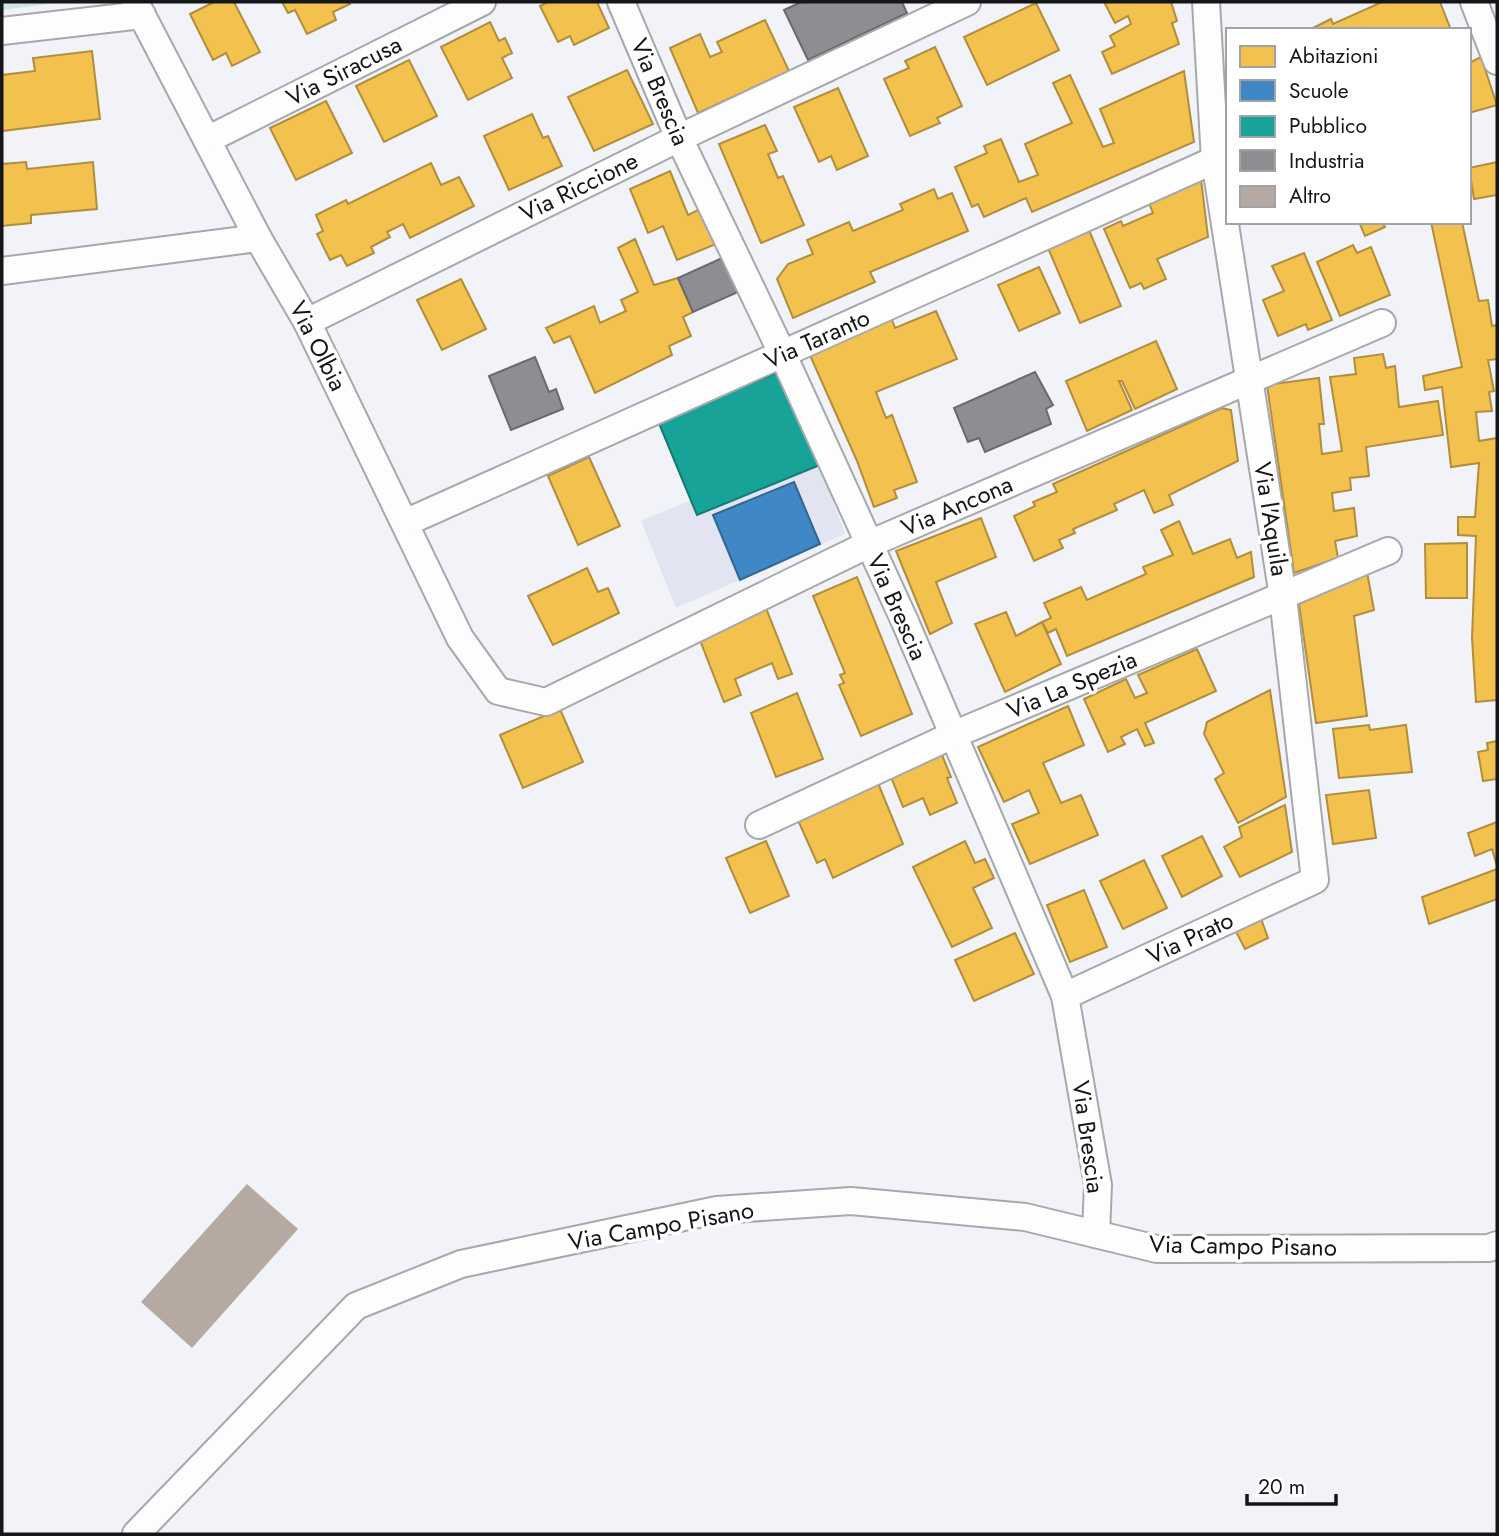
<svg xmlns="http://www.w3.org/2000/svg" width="1499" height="1536" viewBox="0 0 1499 1536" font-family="Jost,sans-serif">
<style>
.built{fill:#e2e5f1}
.green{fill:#cbe8da}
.homes{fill:#f2c14e;stroke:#b08e3e;stroke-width:2}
.schools{fill:#3f88c5;stroke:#326692;stroke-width:2}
.public{fill:#17a398;stroke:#167972;stroke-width:2}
.industry{fill:#8d8d92;stroke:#69696e;stroke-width:2}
.building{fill:#b5a9a1}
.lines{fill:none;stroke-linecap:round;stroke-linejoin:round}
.minor-casing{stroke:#a7a8ac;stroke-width:30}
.minor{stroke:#fdfdfe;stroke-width:26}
.labels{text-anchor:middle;stroke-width:7;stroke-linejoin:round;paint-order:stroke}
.street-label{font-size:24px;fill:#15161a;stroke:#fff}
</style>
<rect width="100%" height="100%" fill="#f2f3f8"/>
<polygon class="built" points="820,465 845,534 676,608 641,521 691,500 697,515"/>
<polygon class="green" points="2,2 63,2 2,10"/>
<g class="homes">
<polygon points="214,2 234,2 260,52 232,66 226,53 213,60 190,14"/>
<polygon points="282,2 349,2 350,4 333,12 336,20 307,34 295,10 288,13"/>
<polygon points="548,2 597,2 609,28 574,45 570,36 558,42 540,6"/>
<polygon points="1104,2 1171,2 1177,21 1172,23 1179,44 1112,74 1102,52 1115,46 1110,36 1131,24 1128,16 1115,23"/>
<polygon points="1382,2 1440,2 1451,30 1309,30 1331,19 1333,24"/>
<polygon points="1036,3 1059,50 987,85 964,37"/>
<polygon points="765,20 789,71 698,113 670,48 700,34 710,57 722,52 717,42"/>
<polygon points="490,22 499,41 505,38 512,53 502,58 512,78 468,100 441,47"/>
<polygon points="935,47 962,106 937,118 940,123 910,136 884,79 909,68 905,61"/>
<polygon points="92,51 100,119 2,131 2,75 35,71 33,58"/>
<polygon points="1481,57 1497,105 1469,113 1469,63"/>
<polygon points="409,60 437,116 384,142 356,86"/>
<polygon points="627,70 653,124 594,151 568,97"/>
<polygon points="1184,71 1194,142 1032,212 1026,198 984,217 978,204 972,207 955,167 987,153 984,146 1001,139 1019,182 1038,175 1025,144 1072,123 1053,83 1070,75 1103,147 1114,143 1100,109"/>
<polygon points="838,88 868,156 837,170 831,156 819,162 794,107"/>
<polygon points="326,101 352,153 296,180 270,128"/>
<polygon points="532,114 543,138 548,136 562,166 509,190 484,136"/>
<polygon points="765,125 777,151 768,154 778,178 783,176 804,225 761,243 719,144"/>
<polygon points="26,162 27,169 93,162 97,209 31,215 31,223 2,226 2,164"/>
<polygon points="1497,162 1497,195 1474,199 1469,168"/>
<polygon points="431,163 441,185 459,177 474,206 410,238 403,224 387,232 390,237 371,247 374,253 347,266 341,255 330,260 317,234 323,231 316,215 346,200 348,204"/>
<polygon points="670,171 688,215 700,209 716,244 677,260 663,226 648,233 630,189"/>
<polygon points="1201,179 1208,237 1157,259 1166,279 1144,289 1141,283 1130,288 1104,229 1121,221 1123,226 1153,213 1149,203"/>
<polygon points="934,189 938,199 952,193 968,231 870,272 875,282 793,318 777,279 788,264 813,254 807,240 849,222 853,231 903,210 900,204"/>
<polygon points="1359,222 1382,222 1385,227 1365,236"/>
<polygon points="1431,222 1462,222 1479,301 1488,300 1492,326 1497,325 1497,359 1488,360 1494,391 1489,392 1492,411 1476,412 1479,441 1497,438 1497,700 1476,702 1472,638 1476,536 1458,535 1458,517 1475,517 1479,463 1451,467 1442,387 1425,390 1423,376 1462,367"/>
<polygon points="1089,230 1121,306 1080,323 1048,248"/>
<polygon points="635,239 654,285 678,278 693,312 683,317 691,336 669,346 672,355 595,393 570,336 554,343 546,328 594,306 600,323 626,311 621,300 638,292 618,248"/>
<polygon points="1353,245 1357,253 1371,247 1390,295 1340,316 1317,262"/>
<polygon points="1304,253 1332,320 1308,330 1306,324 1278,336 1263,300 1284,291 1272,266"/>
<polygon points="1039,267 1060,313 1019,331 998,285"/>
<polygon points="461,279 486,329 442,350 417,300"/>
<polygon points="936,311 957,359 876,392 886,418 892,415 917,482 894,490 897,498 874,507 857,461 809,353 891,317 895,328"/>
<polygon points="1156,341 1177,389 1135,409 1122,381 1119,381 1132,410 1087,431 1066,381"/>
<polygon points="1383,354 1386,368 1395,366 1399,407 1438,401 1443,435 1366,447 1369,476 1350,478 1351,490 1332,493 1334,511 1354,508 1357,536 1335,541 1338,558 1294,573 1267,385 1319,378 1324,424 1319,424 1322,454 1342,451 1330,377 1356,374 1354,358"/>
<polygon points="1222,408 1231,410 1238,461 1169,495 1173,505 1154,513 1144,490 1114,504 1117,510 1073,529 1075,533 1059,540 1063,548 1034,561 1014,516 1035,506 1033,502 1057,492 1053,484"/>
<polygon points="589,457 620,526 578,545 548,476"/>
<polygon points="981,518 996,557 936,582 952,623 930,634 896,551"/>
<polygon points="1179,521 1193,554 1230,539 1237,558 1251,552 1254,577 1067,656 1056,629 1048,633 1042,622 1051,618 1044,603 1081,587 1087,600 1146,574 1143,567 1173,555 1161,530"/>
<polygon points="1467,543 1467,598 1426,598 1425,544"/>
<polygon points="587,568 598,592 608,588 619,613 553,645 528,596"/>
<polygon points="1367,572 1374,610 1354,616 1367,716 1316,723 1299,604"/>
<polygon points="857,577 912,714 861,736 839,685 844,683 840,675 845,673 813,596"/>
<polygon points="766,608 792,674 778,679 772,663 735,679 741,695 724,702 698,635"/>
<polygon points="1006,612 1016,636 1042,622 1061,664 1005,692 975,624"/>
<polygon points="1197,649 1216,691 1145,723 1154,743 1145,746 1137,729 1121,737 1125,744 1108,752 1084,699 1126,679 1135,698 1147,693 1138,675"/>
<polygon points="1270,690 1286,797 1238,823 1215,779 1224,773 1204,734 1207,722"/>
<polygon points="797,693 823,759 776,777 751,713"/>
<polygon points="1068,706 1084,745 1043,763 1061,803 1081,795 1098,835 1030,864 1012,824 1039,813 1029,790 1004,802 978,747"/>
<polygon points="560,709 583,762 523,788 500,735"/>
<polygon points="1369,725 1370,730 1406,725 1412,772 1339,778 1333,729"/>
<polygon points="1497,741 1497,779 1483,781 1478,752 1488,750 1487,743"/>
<polygon points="942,755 951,777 947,778 957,803 930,815 923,798 903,807 891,777"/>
<polygon points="878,783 903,844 833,878 825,859 817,863 797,818"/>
<polygon points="1369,790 1376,838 1333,844 1326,795"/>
<polygon points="1285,805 1292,852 1240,877 1224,847 1242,837 1239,827"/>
<polygon points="1497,822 1497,866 1492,849 1475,856 1468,833"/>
<polygon points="1202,836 1222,876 1182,897 1162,856"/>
<polygon points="766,841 789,896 750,913 726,858"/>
<polygon points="965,841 975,863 985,859 994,878 973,888 992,928 952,947 913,867"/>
<polygon points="1144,860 1167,908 1123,929 1100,881"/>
<polygon points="1497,869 1497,899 1429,924 1422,897"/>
<polygon points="1084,890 1107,947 1070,962 1047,905"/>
<polygon points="1259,913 1268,938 1245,949 1233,926"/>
<polygon points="1015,933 1034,974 974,1001 955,960"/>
</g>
<polygon class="schools" points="794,482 820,544 740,580 713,515"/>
<polygon class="public" points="781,371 820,465 697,515 658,421"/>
<g class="industry">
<polygon points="801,2 902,2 907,13 808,60 784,10"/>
<polygon points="722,258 738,292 693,312 678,278"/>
<polygon points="535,357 549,392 556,389 563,409 511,430 489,376"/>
<polygon points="1035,372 1053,405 1046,409 1051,424 985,452 979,438 968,442 954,408"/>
</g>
<polygon class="building" points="247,1184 298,1229 192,1348 141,1302"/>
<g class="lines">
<defs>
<g id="minor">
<polyline points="135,2 258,238 307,322 460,638 498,691 546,702 869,544 1382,323"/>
<polyline points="621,2 679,138 783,355 906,624 1065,996 1098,1185 1096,1234"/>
<polyline points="1474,2 1497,61"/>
<polyline points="2,31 142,15"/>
<polyline points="207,140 482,2"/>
<polyline points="2,271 258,238"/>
<polyline points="307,322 679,138 967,2"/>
<polyline points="405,523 1228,154"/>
<polyline points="759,825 953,735 1388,551"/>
<polyline points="1065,996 1315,880 1283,597 1215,160 1206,2"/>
<polyline points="136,1534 356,1306 461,1264 717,1210 851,1201 1025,1217 1157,1249 1489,1248 1497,1245"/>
</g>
</defs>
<use href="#minor" class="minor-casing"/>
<use href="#minor" class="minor"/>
</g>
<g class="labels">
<g class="street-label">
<text transform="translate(344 71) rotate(-27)" y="8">Via Siracusa</text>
<text transform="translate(660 92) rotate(67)" y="8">Via Brescia</text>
<text transform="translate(579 187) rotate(-26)" y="8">Via Riccione</text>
<text transform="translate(817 339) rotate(-24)" y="8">Via Taranto</text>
<text transform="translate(318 346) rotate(63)" y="8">Via Olbia</text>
<text transform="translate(957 506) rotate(-23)" y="8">Via Ancona</text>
<text transform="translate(1271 519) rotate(81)" y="8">Via l'Aquila</text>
<text transform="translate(897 607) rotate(66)" y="8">Via Brescia</text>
<text transform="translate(1072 685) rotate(-23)" y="8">Via La Spezia</text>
<text transform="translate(1190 938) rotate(-25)" y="8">Via Prato</text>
<text transform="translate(1088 1137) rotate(82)" y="8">Via Brescia</text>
<text transform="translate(661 1226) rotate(-10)" y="8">Via Campo Pisano</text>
<text transform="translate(1243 1246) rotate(1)" y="8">Via Campo Pisano</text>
</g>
</g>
<rect width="1499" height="1536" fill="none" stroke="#15161a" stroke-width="7"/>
<rect x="1226" y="28" width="245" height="196" fill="#ffffff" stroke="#a1a2a3" stroke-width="2"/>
<rect x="1240" y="46" width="35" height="21" fill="#f2c14e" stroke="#a1a2a3" stroke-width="2"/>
<text x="1289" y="63" font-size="21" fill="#15161a">Abitazioni</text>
<rect x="1240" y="80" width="35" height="21" fill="#3f88c5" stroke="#a1a2a3" stroke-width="2"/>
<text x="1289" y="98" font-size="21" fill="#15161a">Scuole</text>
<rect x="1240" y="116" width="35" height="21" fill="#17a398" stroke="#a1a2a3" stroke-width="2"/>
<text x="1289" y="133" font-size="21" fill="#15161a">Pubblico</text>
<rect x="1240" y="150" width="35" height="21" fill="#8d8d92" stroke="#a1a2a3" stroke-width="2"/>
<text x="1289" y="168" font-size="21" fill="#15161a">Industria</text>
<rect x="1240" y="186" width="35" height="21" fill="#b5a9a1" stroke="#a1a2a3" stroke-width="2"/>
<text x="1289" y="203" font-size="21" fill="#15161a">Altro</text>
<path d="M1247 1494v10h89v-10" fill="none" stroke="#15161a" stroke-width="3.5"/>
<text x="1258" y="1494" font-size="21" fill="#15161a" stroke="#ffffff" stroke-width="5" paint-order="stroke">20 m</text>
</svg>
